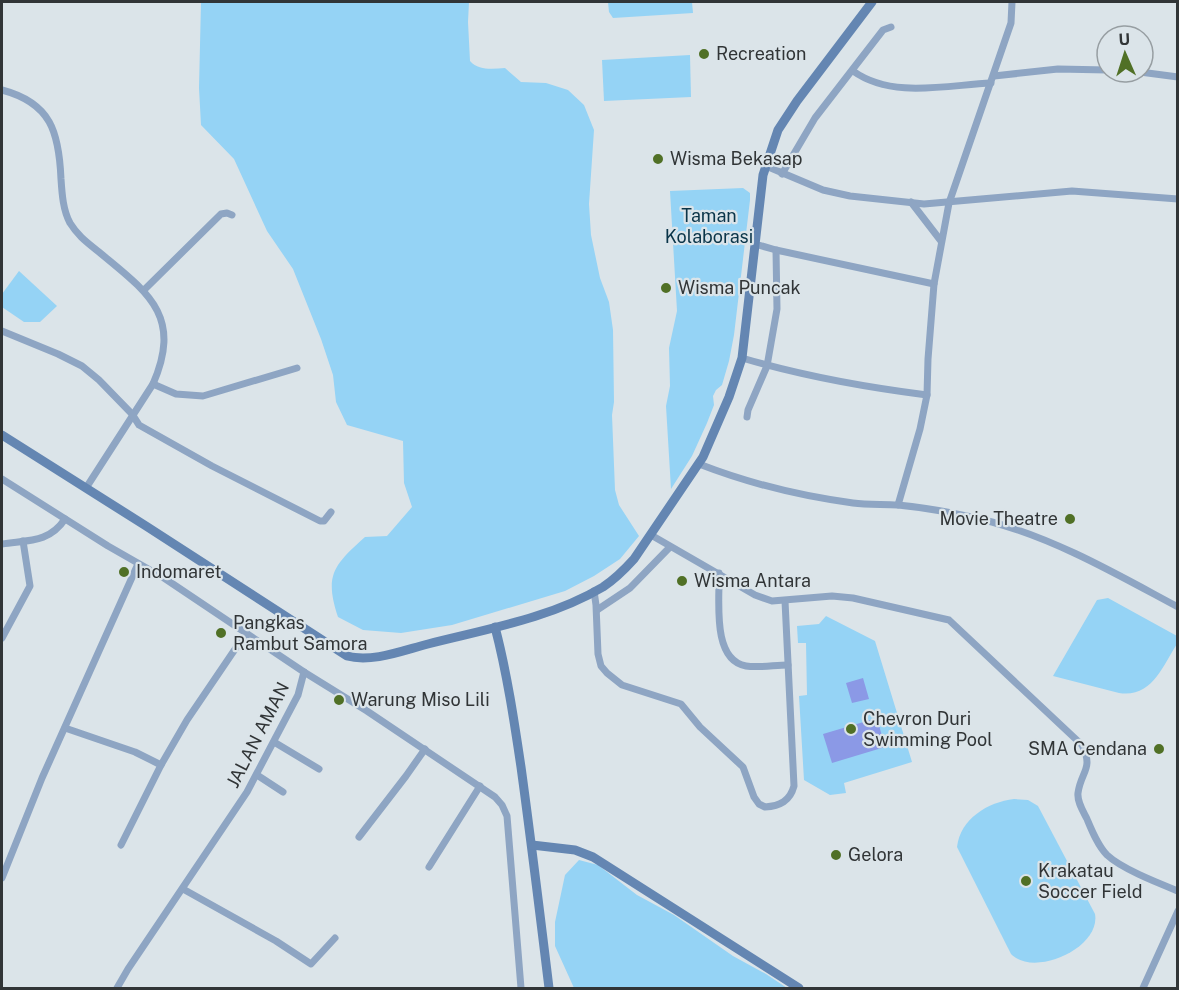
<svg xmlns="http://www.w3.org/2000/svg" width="1179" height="990" viewBox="0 0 1179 990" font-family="'Public Sans',sans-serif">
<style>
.green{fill:#95d3f5}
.water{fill:#8b99e6}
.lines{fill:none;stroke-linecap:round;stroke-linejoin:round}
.street{stroke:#8ea5c3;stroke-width:7}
.secondary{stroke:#6486b2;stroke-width:9}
.poi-dot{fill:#507026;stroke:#dbe4e9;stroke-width:2}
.labels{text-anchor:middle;stroke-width:4.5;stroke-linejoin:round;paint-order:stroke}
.poi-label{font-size:18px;fill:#313537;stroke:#dbe4e9;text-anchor:start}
.park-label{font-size:18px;fill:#0a3549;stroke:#dbe4e9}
.street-label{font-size:18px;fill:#313537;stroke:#dbe4e9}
</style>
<rect width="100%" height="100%" fill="#dbe4e9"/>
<g class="green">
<path d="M201,2H469L468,22L470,61C479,71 493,69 505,68L521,82L546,83L568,90L584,105L594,130L589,204L591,235L600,278L609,302L613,330L614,402L612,415L615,490L619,505L639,536L620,559L594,576L565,591L452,625L401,633L363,630L338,617C324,575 334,565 365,537L387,536L412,507L404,483L403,441L347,425L336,402L333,375L321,339L293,269L267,231L234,159L201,125L199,88Z"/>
<polygon points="608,2 692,2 693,13 613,18 609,12"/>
<polygon points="690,55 691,97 604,101 602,60"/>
<polygon points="743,188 750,193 750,200 734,335 729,361 722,385 716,390 713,396 714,405 707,423 692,456 671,489 666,406 670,386 669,348 677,311 670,191"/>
<polygon points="19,271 57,306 40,322 24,322 2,307 2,294"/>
<path d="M1108,598L1177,636V644C1162,667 1152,698 1119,693L1053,676L1097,600Z"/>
<polygon points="826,616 875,641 912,762 844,783 846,793 830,795 804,780 799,696 807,695 806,643 798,643 797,626 819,624"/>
<path d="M1014,799L1028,800L1038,806L1095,914C1101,948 1034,978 1011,954L957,847C960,819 988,802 1014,799Z"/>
<polygon points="579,860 598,865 637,895 674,915 733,956 766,974 787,988 574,988 555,946 555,922 565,875"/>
</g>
<g class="water">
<polygon points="863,678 869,699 852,703 846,683"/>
<polygon points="877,718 885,747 832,763 823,734"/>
</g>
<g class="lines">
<g class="street">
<path d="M853,71C892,99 947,85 991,83"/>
<polyline points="1140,72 1178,77"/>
<polyline points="994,76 1058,69 1107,70"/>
<path d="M2,90C51,103 59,132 61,179C62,194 63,210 70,223C78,236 88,243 99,252C147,292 183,315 153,384L86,488"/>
<polyline points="766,166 823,190 850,196 924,204 1072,191 1178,199"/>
<polyline points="782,174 815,118 883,30 891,27"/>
<polyline points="911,202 941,241"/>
<polyline points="755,244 776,250 934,284"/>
<polyline points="144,290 221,214 227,213 232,215"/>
<polyline points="2,331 58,354 82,366 99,380 132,414 139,425 212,466 320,521 324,521 331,512"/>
<path d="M742,358C803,376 864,387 927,395"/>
<polyline points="153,384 176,394 203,396 297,368"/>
<polyline points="747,417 748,410 767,366 777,309 776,250"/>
<path d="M699,464C748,483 800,496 853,503C868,505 883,504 898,505C929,508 961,514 992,522C1058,540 1118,575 1178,607"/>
<polyline points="2,479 108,546 164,578 304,672 367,711 495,797 502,805 507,816 521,988"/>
<polyline points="898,505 920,429 927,395 928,359 934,284 949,203 1011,23 1012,2"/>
<path d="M651,535L755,595L772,601L832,596L853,598L949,620L1082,745C1094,769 1081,771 1078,793C1077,802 1083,811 1087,819C1092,831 1098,846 1107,855C1122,869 1158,883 1178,891"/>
<path d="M2,544C28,540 49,543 65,519"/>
<path d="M719,573C720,598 711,660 746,666C759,668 775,665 788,665"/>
<path d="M594,591L596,605L598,654L601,666L607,673L622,685L681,704L700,727L743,767L754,797L759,804L765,807C780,806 790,801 794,786L785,601"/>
<polyline points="597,610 630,588 670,547"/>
<polyline points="2,638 30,586 23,541"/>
<polyline points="65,728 135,752 161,765"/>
<polyline points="274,742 319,769"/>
<polyline points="257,775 283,792"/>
<polyline points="359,837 406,776 425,749"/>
<polyline points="121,845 161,765 187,720 246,633"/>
<polyline points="429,867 480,786"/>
<polyline points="2,878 42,778 138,564"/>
<polyline points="183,889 276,941 311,964 335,938"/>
<polyline points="117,988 128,969 247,792 298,695 304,672"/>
<polyline points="1143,988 1178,911"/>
</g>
<g class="secondary">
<path d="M2,435L146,526L347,656C372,663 404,650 428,644C487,629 551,618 603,587C615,579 625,569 634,559L703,457L729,397L742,358L763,175L778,130L797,101L872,2"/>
<path d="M495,627C507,673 514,720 521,767C531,840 540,914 549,988"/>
<polyline points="532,845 575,850 593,857 799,988"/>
</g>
</g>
<g class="poi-dot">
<circle cx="704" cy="54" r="6"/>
<circle cx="658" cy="159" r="6"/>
<circle cx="666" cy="288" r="6"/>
<circle cx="1070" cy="519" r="6"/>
<circle cx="124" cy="572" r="6"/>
<circle cx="682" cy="581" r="6"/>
<circle cx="221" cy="633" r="6"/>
<circle cx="339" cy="700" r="6"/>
<circle cx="851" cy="729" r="6"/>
<circle cx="1159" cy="749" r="6"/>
<circle cx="836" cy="855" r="6"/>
<circle cx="1026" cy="881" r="6"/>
</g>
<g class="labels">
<g class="poi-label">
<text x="716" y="60">Recreation</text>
<text x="670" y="165">Wisma Bekasap</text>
<text x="678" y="294">Wisma Puncak</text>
<text x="1058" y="525" text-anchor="end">Movie Theatre</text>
<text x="136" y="578">Indomaret</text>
<text x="694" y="587">Wisma Antara</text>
<text x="233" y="629">Pangkas<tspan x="233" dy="21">Rambut Samora</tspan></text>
<text x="351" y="706">Warung Miso Lili</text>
<text x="863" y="725">Chevron Duri<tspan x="863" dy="21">Swimming Pool</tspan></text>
<text x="1147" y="755" text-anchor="end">SMA Cendana</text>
<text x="848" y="861">Gelora</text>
<text x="1038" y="877">Krakatau<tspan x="1038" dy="21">Soccer Field</tspan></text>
</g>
<g class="park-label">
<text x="709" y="222">Taman<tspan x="709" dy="21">Kolaborasi</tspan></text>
</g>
<g class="street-label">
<text transform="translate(258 735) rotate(-63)" y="6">JALAN AMAN</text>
</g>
</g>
<rect width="1179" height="990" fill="none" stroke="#313537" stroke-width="6"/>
<g transform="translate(1125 54) rotate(357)"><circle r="28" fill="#dbe4e9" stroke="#979ea2" stroke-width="1.5"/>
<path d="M0-4.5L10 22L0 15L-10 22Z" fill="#507026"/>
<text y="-9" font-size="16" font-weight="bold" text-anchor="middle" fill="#313537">U</text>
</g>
</svg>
